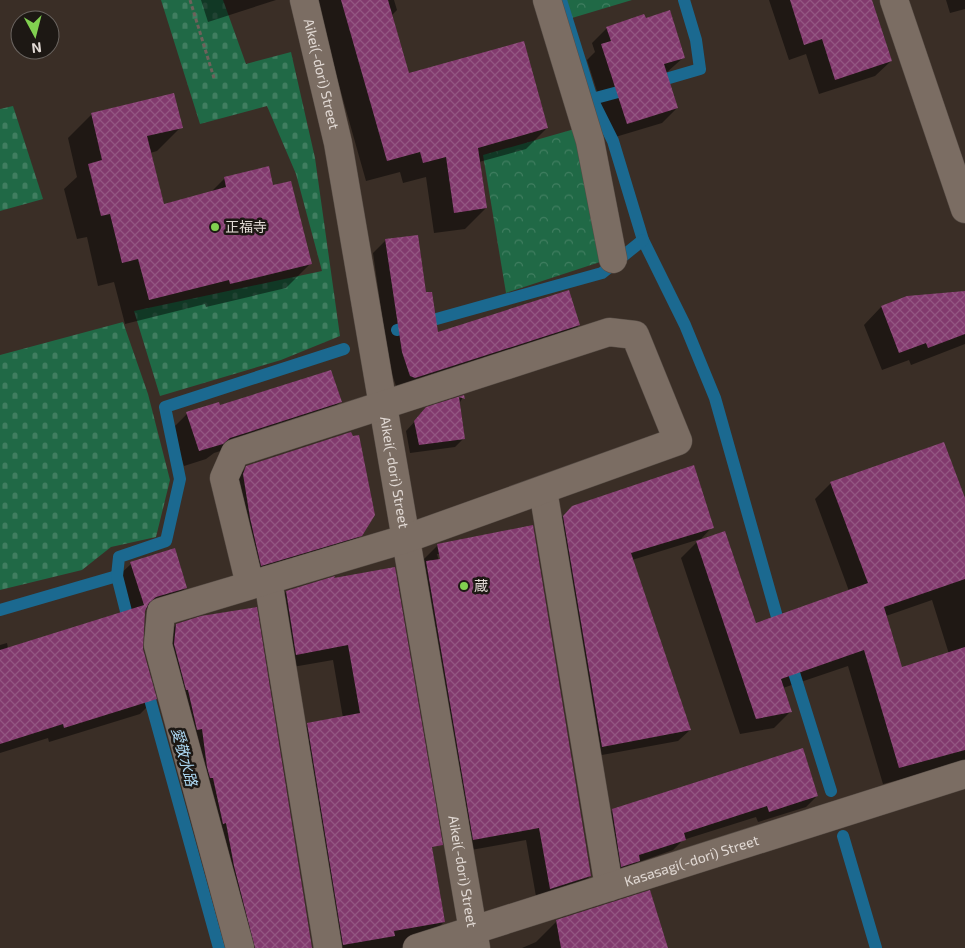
<svg xmlns="http://www.w3.org/2000/svg" width="965" height="948" viewBox="0 0 965 948" font-family="'Exo 2','Noto Sans JP',sans-serif">
<style>
.cemetery{fill:url(#cemetery-stones)}
.park{fill:url(#park-crowns)}
.shadow{fill:#0007;fill-rule:evenodd}
.lines{fill:none;stroke-linecap:round;stroke-linejoin:round}
.stream{stroke:#1b6990;stroke-width:12}
.building{fill:url(#building-cross-hatch)}
.minor-casing{stroke:#574d46;stroke-width:29}
.path{stroke:#6d625b;stroke-width:3;stroke-dasharray:4 2.5;stroke-linecap:butt}
.minor{stroke:#7b6d63;stroke-width:28}
.poi-dot{fill:#81d050;stroke:#1d1814;stroke-width:2}
.labels{text-anchor:middle;stroke-width:5;stroke-linejoin:round;paint-order:stroke}
.street-label{font-size:14px;fill:#e1d9d4;stroke:#1d1814}
.poi-label{font-size:14px;fill:#e1d9d4;stroke:#1d1814;text-anchor:start}
.water-label{font-size:15px;font-style:italic;fill:#add9f4;stroke:#1d1814}
</style>
<defs>
<pattern id="cemetery-stones" width="16" height="16" patternUnits="userSpaceOnUse" patternTransform="scale(1.25)"><rect width="16" height="16" fill="#206946"/><path d="M2 7V4a2 2 0 0 1 4 0v3zM10 15v-3a2 2 0 0 1 4 0v3z" fill="#407e60"/></pattern>
<pattern id="park-crowns" width="20" height="18" patternUnits="userSpaceOnUse" patternTransform="scale(1.25)"><rect width="20" height="18" fill="#206946"/><path d="M2 6a3 3 0 1 1 6 0M12 15a3 3 0 1 1 6 0" fill="none" stroke="#407e60"/></pattern>
<pattern id="building-cross-hatch" width="8" height="8" patternUnits="userSpaceOnUse" patternTransform="scale(1.25)"><rect width="8" height="8" fill="#823a6e"/><path d="M0 0l8 8M0 8l8-8" fill="none" stroke="#935682"/></pattern>
</defs>
<rect width="100%" height="100%" fill="#3a2e26"/>
<g class="cemetery">
<polygon points="161,0 223,0 246,64 291,52 315,158 340,336 281,360 160,396 134,311 322,271 296,174 267,106 200,124"/>
<polygon points="13,106 43,199 0,211 0,109"/>
<polygon points="123,322 148,394 170,480 156,537 111,547 82,570 0,590 0,355"/>
</g>
<g class="park">
<polygon points="557,0 632,0 572,18 562,17"/>
<polygon points="578,128 600,262 506,293 483,155"/>
</g>
<g class="shadow">
<polygon points="201,0 276,0 208,22"/>
<polygon points="308,0 394,0 397,10 392,15 408,75 547,128 526,149 479,162 486,208 465,229 434,233 426,177 403,183 400,172 366,181 328,46"/>
<polygon points="769,0 871,0 891,61 875,76 819,94 806,54 789,60"/>
<polygon points="946,0 965,0 965,9 950,13"/>
<polygon points="607,28 684,57 666,73 677,108 662,123 612,138 587,60 595,52 592,43"/>
<polygon points="92,114 181,127 157,151 150,153 163,206 210,193 224,179 272,186 310,264 286,288 206,307 205,304 125,324 114,282 98,286 87,237 77,239 64,189 77,177 68,138"/>
<polygon points="386,240 437,334 579,325 566,338 397,389 389,365 373,253"/>
<polygon points="965,292 965,344 911,365 909,360 882,370 864,325 881,307 908,298"/>
<polygon points="463,397 459,404 464,438 455,447 410,453 406,431 418,418 427,409"/>
<polygon points="340,402 325,417 214,453 206,459 184,466 172,429 187,414 219,407"/>
<polygon points="247,467 361,535 349,547 250,577 235,479"/>
<path d="M831,483L965,502V763L883,784L848,666L783,688L790,712L774,728L740,734L681,558L700,539L632,560L690,730L678,741L591,757L561,518L572,507L712,527L699,541L756,624L849,591L815,499ZM932,600L949,654L901,668L886,616Z"/>
<path d="M438,545L590,876L577,889L537,902L526,840L460,852L413,576L425,563L424,559ZM437,554H440L442,565H440Z"/>
<polygon points="131,564 186,587 171,602 144,610 142,649 155,699 140,714 49,742 48,738 0,753 0,645 7,643 8,648 127,612 116,578"/>
<polygon points="333,578 423,794 444,922 429,937 401,948 327,948 293,739 308,724 343,718 333,660 281,669 271,607 286,592"/>
<polygon points="176,625 311,948 241,948 164,637"/>
<polygon points="817,796 806,807 758,822 756,817 683,840 673,850 636,863 628,872 610,877 601,822 613,810"/>
<polygon points="557,921 667,948 522,948 536,942"/>
</g>
<g class="lines">
<g class="stream">
<polyline points="561,0 592,99 613,141 643,240 685,325 715,398 781,631"/>
<polyline points="652,83 700,69 696,40 684,0"/>
<polyline points="592,99 633,88"/>
<polyline points="397,330 602,273 643,240"/>
<polyline points="0,610 117,576"/>
<polyline points="130,627 117,576 119,557 166,541 180,479 165,407 344,349"/>
<polyline points="790,660 831,791"/>
<polyline points="146,685 219,948"/>
<polyline points="843,836 876,948"/>
</g>
</g>
<g class="building">
<polygon points="341,0 388,0 409,73 524,41 548,128 478,148 487,208 454,213 446,157 423,163 420,152 387,161"/>
<polygon points="790,0 872,0 892,61 835,80 822,39 804,45"/>
<polygon points="670,10 685,58 664,64 678,108 627,124 601,44 611,41 606,27 644,14 646,18"/>
<polygon points="174,93 183,128 147,136 164,204 226,187 224,177 269,166 273,185 291,181 312,264 230,284 229,280 149,300 138,259 122,263 110,214 101,216 88,164 102,160 91,113"/>
<polygon points="418,235 426,292 432,292 438,332 569,290 580,325 415,378 410,376 402,352 385,239"/>
<polygon points="965,291 965,334 928,348 926,343 899,353 881,306 907,296"/>
<polygon points="331,370 342,402 230,438 223,444 199,451 186,412 219,402 220,405"/>
<polygon points="464,395 465,399 459,397 465,439 419,445 414,421 426,407"/>
<polygon points="351,432 353,436 359,435 375,515 362,536 261,566 250,518 243,474 246,466"/>
<polygon points="944,442 965,498 965,579 884,607 902,667 965,647 965,750 899,768 864,650 781,679 792,712 756,719 696,541 725,531 756,623 868,583 830,482"/>
<polygon points="694,465 714,528 631,553 691,730 602,747 563,516 572,506"/>
<polygon points="533,525 591,876 550,889 539,828 473,840 426,561 440,559 437,544"/>
<polygon points="175,548 187,588 156,597 149,603 145,611 143,649 157,699 64,728 63,724 0,744 0,650 144,605 130,562"/>
<polygon points="395,567 443,845 432,847 445,922 394,931 395,936 343,945 307,723 360,713 348,645 296,655 286,591 335,576 334,578"/>
<polygon points="257,607 312,948 255,948 234,866 226,823 223,824 213,778 210,778 207,767 202,729 197,730 188,690 186,690 174,644 176,624 201,616"/>
<polygon points="803,748 818,796 769,812 767,806 684,833 686,840 639,855 640,861 621,867 612,809"/>
<polygon points="650,890 668,948 561,948 556,920"/>
</g>
<g class="lines">
<defs>
<g id="minor">
<path id="s1" d="M304,0L338,143L476,948"/>
<polyline points="547,0 590,141 613,259"/>
<polyline points="894,0 965,209"/>
<polyline points="543,490 609,887"/>
<polyline points="268,580 328,948"/>
<polyline points="240,948 158,645 161,612 405,539 678,441 635,335 609,332 235,453 224,478 250,585"/>
<path id="s2" d="M417,948L965,774"/>
</g>
</defs>
<use href="#minor" class="minor-casing"/>
<polyline class="path" points="190,0 214,78"/>
<use href="#minor" class="minor"/>
</g>
<g class="poi-dot">
<circle cx="215" cy="227" r="5"/>
<circle cx="464" cy="586" r="5"/>
</g>
<g class="labels">
<g class="street-label">
<text dy="5" stroke="none"><textPath href="#s1" startOffset="76">Aikei(-dori) Street</textPath></text>
<text dy="5" stroke="none"><textPath href="#s1" startOffset="481">Aikei(-dori) Street</textPath></text>
<text dy="5" stroke="none"><textPath href="#s2" startOffset="288">Kasasagi(-dori) Street</textPath></text>
<text dy="5" stroke="none"><textPath href="#s1" startOffset="886">Aikei(-dori) Street</textPath></text>
</g>
<g class="poi-label">
<text x="225" y="232">正福寺</text>
<text x="474" y="591">蔵</text>
</g>
<g class="water-label">
<text transform="translate(184 757) rotate(75)" y="5">愛敬水路</text>
</g>
</g>
<g transform="translate(35 35) rotate(173)"><circle r="24" fill="#1d1814" stroke="#6b6561"/>
<path d="M0-4L9 19L0 12L-9 19Z" fill="#81d050"/>
<text y="-8" font-size="14" font-weight="bold" text-anchor="middle" fill="#e1d9d4">N</text>
</g>
</svg>
